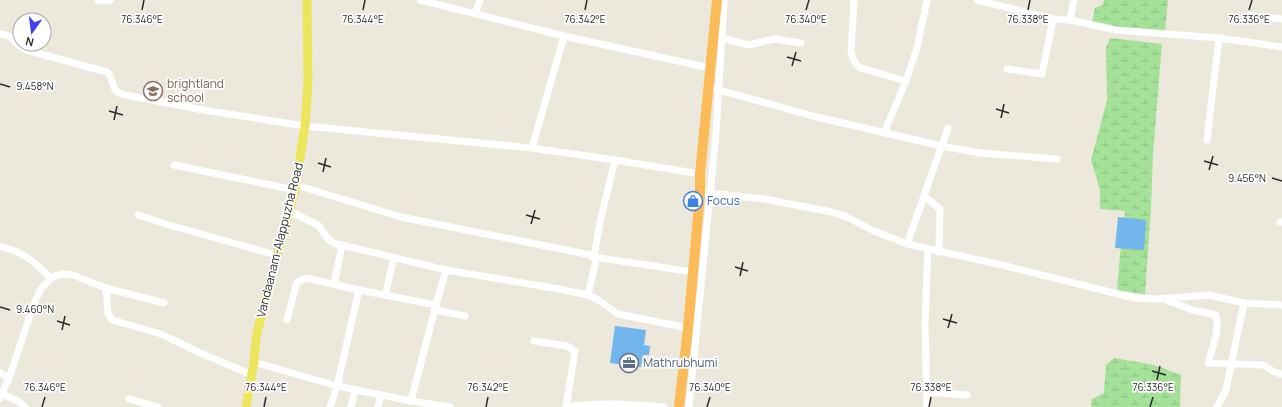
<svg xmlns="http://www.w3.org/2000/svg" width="1282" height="407" viewBox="0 0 1282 407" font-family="Manrope,sans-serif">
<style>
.wetland{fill:url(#wetland-marsh)}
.water{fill:#71b5ec}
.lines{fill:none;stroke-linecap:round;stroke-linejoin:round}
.minor{stroke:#fff;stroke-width:7}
.major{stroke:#eee55f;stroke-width:9}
.highway{stroke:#fbbb58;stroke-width:10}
.ticks{fill:none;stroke:#2a2a2a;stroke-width:1.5}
.labels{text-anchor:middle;stroke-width:3.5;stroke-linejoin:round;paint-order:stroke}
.education-label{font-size:12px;fill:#785e54;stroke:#fff;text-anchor:start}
.shop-label{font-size:12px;fill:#366cbe;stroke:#fff;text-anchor:start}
.street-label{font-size:12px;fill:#2a2a2a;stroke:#fff}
.service-label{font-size:12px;fill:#4e5e75;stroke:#fff;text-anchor:start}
.ticks-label{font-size:10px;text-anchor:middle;fill:#2a2a2a;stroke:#fff;stroke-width:3.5;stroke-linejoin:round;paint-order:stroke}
</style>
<defs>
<pattern id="wetland-marsh" width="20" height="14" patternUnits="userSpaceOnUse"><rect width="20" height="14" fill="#a5e199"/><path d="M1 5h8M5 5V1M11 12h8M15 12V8" fill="none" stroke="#8ec184"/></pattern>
</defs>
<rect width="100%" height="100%" fill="#ece8dc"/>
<g class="wetland">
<polygon points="1104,0 1168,0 1165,32 1124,28 1092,22 1095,8 1103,5"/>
<polygon points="1110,38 1162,44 1153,154 1151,209 1145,294 1117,290 1120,255 1125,211 1100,209 1100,190 1091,160 1107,100 1106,48"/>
<polygon points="1114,358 1154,365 1181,375 1180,407 1091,407 1092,399 1104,393 1106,365"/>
</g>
<g class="water">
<polygon points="1118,217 1146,220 1144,250 1115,248"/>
<polygon points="615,326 646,330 644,345 650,346 649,355 643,355 641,367 610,363"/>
</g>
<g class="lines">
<g class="minor">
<polyline points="98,0 109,1 110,0"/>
<polyline points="420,0 564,36 710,68"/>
<path d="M854,0L851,51C853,59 854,64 861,68L906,81"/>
<polyline points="977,0 1053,19 1070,20 1116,30 1219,38 1282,47"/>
<polyline points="475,14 480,0"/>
<polyline points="1249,15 1282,19"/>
<polyline points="1070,20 1074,0"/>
<path d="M0,34C12,34 16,45 26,50L107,72C115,78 109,88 121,94L203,110L305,126L532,148L615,160L700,174"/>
<polyline points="717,37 749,45 774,39 801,43"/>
<polyline points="1007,69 1042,74 1053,19"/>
<polyline points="715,89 813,116 941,146 981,153 1057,159"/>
<polyline points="884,133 906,81 917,48 927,0"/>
<polyline points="1207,140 1219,38"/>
<polyline points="532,148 564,36"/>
<polyline points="615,160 600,222 594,257 693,272"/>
<polyline points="174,165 295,190"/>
<polyline points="296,185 401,217 591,255 596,260 588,295"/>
<polyline points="700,194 719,194 764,199 832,212 847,217 874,231 907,244 1006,266 1134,298 1157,299 1208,295 1244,303 1282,305"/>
<polyline points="924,196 940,209 939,252"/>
<polyline points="289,211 319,226 327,238 333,243 446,270 559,289 588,295 597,299 618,314 688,328"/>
<polyline points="138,215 169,225 276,255"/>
<polyline points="1280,222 1282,222"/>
<polyline points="907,244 948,128"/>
<path d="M0,246C25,253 32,260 51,278"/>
<polyline points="334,284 342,245"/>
<polyline points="106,288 108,313 112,320 161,334 196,351 252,375"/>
<polyline points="385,295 394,258"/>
<path d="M1164,299L1192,310L1216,315C1220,328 1212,350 1208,363L1264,365L1274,372L1282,374"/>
<polyline points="435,310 465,316"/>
<polyline points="287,320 297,282 306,278 359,290"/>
<polyline points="534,341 567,346 575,351 566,407"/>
<polyline points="254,362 337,386 411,401 450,407"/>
<polyline points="0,373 9,378"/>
<polyline points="927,392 967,395"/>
<polyline points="2,394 18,401 25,407"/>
<polyline points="0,398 9,378 35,301 41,289 51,278 61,274 73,275 106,288 164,303"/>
<polyline points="129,399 158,407"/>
<polyline points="411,401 436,305"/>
<polyline points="330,407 337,386 359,290 436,305 446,270"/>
<polyline points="351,407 355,390"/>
<polyline points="378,407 381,395"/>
<path d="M566,407C600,402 629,404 664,407"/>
<polyline points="689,407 716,134 724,0"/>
<polyline points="927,407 925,323 928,249"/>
<polyline points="1217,407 1226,390 1244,303"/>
</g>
<polyline class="major" points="246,407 254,362 256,338 266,296 295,190 299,165 305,126 308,82 307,0"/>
<polyline class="highway" points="679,407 688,328 700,194 700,174 717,0"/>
</g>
<path class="ticks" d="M142,10L144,0M363,10L365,0M585,10L587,0M806,10L809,0M1028,10L1030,0M1249,10L1252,0M787,57L801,61M792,66L796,52M0,84L10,87M996,109L1009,113M109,111L123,115M1001,118L1004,104M114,120L117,106M1204,161L1218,165M318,163L331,167M1209,170L1213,156M323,172L326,158M1272,178L1282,181M526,215L540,219M531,224L535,210M735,267L748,271M740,276L743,262M0,307L10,310M943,319L957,323M57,321L70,325M948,328L952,314M62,330L65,316M1152,371L1166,375M1157,380L1160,366M42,407L45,397M264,407L266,397M486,407L488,397M707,407L710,397M929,407L931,397M1150,407L1153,397"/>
<defs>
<symbol id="school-ring" viewBox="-11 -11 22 22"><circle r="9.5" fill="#fff" stroke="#8d6e63" stroke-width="1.5"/><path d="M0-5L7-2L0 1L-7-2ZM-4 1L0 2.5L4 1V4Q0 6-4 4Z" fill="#8d6e63"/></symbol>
<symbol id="shop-ring" viewBox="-11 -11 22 22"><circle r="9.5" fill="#fff" stroke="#3f7fe0" stroke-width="1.5"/><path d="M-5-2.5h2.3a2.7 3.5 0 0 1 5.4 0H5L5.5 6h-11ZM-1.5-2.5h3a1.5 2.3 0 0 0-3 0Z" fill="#3f7fe0"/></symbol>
<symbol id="office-ring" viewBox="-11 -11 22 22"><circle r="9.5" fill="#fff" stroke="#5c6f8a" stroke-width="1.5"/><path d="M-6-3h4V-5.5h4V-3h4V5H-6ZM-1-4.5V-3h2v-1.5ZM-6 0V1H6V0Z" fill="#5c6f8a"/></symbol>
</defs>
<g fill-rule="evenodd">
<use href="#school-ring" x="142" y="80" width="22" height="22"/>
<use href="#shop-ring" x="682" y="190" width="22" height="22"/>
<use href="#office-ring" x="618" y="352" width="22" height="22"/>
</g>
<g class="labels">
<g class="education-label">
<text x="167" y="88">brightland<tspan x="167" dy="14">school</tspan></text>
</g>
<g class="shop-label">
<text x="707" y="205">Focus</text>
</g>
<g class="street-label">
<text transform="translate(280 240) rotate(-76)" y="4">Vandaanam-Alappuzha Road</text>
</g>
<g class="service-label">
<text x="643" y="367">Mathrubhumi</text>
</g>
</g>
<g class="ticks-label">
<text x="142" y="23">76.346°E</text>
<text x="363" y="23">76.344°E</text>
<text x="585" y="23">76.342°E</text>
<text x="806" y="23">76.340°E</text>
<text x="1028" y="23">76.338°E</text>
<text x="1249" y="23">76.336°E</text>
<text x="35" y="90">9.458°N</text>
<text x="1247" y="182">9.456°N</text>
<text x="35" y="313">9.460°N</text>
<text x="45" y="391">76.346°E</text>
<text x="266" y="391">76.344°E</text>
<text x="488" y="391">76.342°E</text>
<text x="710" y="391">76.340°E</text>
<text x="931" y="391">76.338°E</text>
<text x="1153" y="391">76.336°E</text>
</g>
<g transform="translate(32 32) rotate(194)"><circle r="19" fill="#ffffff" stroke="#aaaaaa"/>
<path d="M0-3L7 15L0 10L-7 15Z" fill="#3e40f6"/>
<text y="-6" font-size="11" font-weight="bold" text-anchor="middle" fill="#2a2a2a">N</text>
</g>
</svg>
